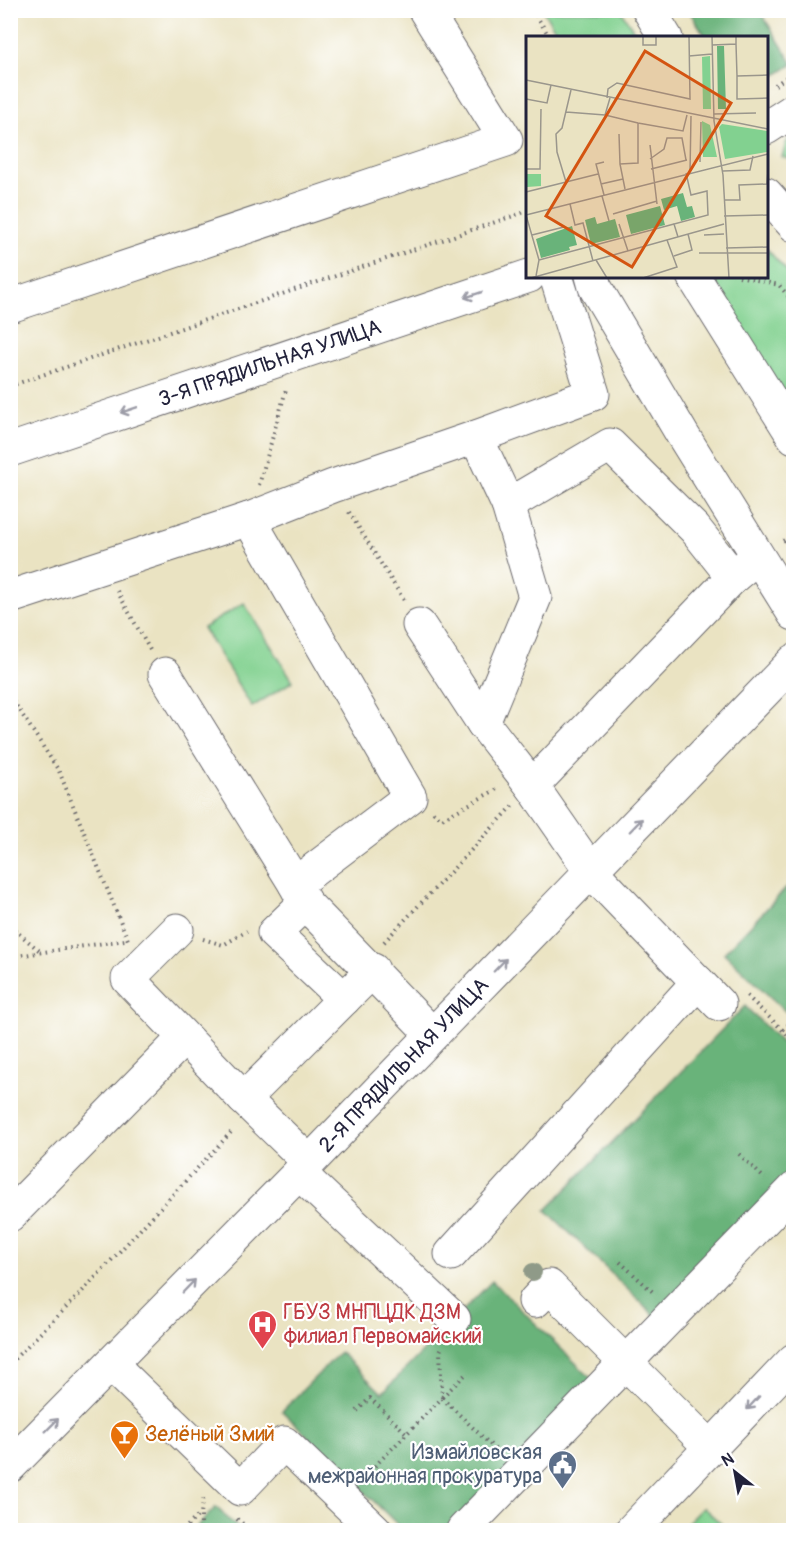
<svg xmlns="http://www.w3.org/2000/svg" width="804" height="1541" viewBox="0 0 804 1541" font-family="Pangolin,sans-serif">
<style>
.green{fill:#82d190;stroke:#527a66;stroke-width:1.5}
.forest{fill:#69b37a;stroke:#466a5a;stroke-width:1.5}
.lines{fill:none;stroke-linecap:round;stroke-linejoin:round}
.minor-casing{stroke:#68666a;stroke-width:35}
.path{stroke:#68666a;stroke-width:4;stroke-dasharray:1.5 4.5;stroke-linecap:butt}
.minor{stroke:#fff;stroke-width:33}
.tree{fill:#8f9a88}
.oneway{stroke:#9c9ca7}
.labels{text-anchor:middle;stroke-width:4.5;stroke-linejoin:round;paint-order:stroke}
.street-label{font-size:21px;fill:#22223b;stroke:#fff}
.health-label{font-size:21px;fill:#be3a42;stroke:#fff;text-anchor:start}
.food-label{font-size:21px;fill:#c56008;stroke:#fff;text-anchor:start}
.service-label{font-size:21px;fill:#4e5e75;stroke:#fff;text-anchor:end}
.inset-road{fill:none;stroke:#9a968c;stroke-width:1.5}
.view{fill:#d45411;fill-opacity:0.15;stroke:#d45411;stroke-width:3}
.inset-edge{fill:none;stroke:#22223b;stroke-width:3}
</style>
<rect width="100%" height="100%" fill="#fff"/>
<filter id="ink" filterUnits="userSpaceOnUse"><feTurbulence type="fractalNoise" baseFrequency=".0167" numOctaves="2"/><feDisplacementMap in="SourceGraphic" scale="12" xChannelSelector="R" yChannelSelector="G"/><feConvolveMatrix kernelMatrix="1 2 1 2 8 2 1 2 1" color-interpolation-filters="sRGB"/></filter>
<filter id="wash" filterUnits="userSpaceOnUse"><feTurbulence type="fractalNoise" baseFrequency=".008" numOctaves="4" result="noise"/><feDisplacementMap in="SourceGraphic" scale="24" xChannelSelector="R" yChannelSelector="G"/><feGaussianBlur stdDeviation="1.35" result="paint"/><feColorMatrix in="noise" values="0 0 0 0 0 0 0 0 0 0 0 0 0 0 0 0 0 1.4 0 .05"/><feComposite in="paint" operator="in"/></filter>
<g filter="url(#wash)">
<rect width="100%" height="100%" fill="#eae3c2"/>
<g class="green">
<polygon points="543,11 621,11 638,37 560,37"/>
<polygon points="793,132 793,160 782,157 786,143"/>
<polygon points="767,249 793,278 793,415 705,276 766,276"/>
<polygon points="244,603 293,681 252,707 203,628"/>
<polygon points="703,1507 728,1530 680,1530"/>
</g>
<g class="forest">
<polygon points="689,11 760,11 793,64 767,81 766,38 706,37"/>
<polygon points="793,881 794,1006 787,1013 724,953"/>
<polygon points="745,1006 793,1054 793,1178 657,1318 546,1210"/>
<polygon points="492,1281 596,1383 451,1530 403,1530 282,1411 340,1352 382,1393"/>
<polygon points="216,1507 240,1530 193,1530"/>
</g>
</g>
<g filter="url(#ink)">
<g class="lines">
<defs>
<g id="minor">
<polyline points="649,10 666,38"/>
<polyline points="766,128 794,110"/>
<polyline points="766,194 794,225"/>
<polyline points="592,276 595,287 682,434 794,614"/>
<polyline points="693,276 794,437"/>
<polyline points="10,306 506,140 425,10"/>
<polyline points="476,437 508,505"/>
<path id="s1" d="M10,450L529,276"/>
<polyline points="10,597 249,519 333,486 476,437 593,394 556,276"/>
<polyline points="419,625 483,723 532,786 591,871 719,1004"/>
<polyline points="165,674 295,884 410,797 249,519"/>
<polyline points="483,723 535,597 508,505 610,445 695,529 733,577"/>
<polyline points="532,786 733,577 751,562"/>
<polyline points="295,884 305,903 432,1034"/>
<polyline points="305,903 274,933 344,999"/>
<polyline points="177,930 128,979 244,1099 309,1162"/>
<polyline points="244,1099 373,970"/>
<polyline points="299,1173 454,1319"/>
<polyline points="10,1215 184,1038"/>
<polyline points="451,1254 698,982"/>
<polyline points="535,1301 549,1286 711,1448"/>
<polyline points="112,1365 240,1489 284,1443 375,1530"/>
<path id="s2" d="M10,1466L299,1173L794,661"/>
<polyline points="463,1530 794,1189"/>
<polyline points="632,1530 794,1360"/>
</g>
</defs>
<use href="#minor" class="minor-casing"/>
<g class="path">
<polyline points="533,10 550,38"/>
<polyline points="775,85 794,72"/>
<polyline points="739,276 779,285 794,303"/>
<polyline points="10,386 528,211"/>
<polyline points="259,485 286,390"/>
<polyline points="349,512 405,602"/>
<polyline points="783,541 794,534"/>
<polyline points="117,591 150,650"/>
<polyline points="10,696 59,771 128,940"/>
<polyline points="433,812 442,819 499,788"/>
<polyline points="10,926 41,952"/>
<polyline points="203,939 223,945 247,931"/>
<polyline points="384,942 513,806"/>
<polyline points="10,957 125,940"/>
<polyline points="747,996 794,1041"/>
<polyline points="783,1030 794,1019"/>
<polyline points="739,1154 765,1179"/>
<polyline points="620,1262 654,1293"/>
<polyline points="10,1363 78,1296 234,1129"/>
<polyline points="442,1397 466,1374"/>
<polyline points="442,1398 440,1351 443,1345"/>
<polyline points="357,1411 370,1398 407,1434"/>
<polyline points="362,1479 442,1398 499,1453"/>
<polyline points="237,1519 250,1530"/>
<polyline points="183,1530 200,1514"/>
<polyline points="201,1530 201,1513 204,1496"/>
</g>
<use href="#minor" class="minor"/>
</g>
<circle class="tree" cx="533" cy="1272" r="9"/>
<defs><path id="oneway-shaft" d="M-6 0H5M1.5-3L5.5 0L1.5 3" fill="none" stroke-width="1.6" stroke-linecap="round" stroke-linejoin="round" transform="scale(1.5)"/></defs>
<g class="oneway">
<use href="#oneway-shaft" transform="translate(473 295) rotate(161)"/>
<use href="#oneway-shaft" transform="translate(129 410) rotate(161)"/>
<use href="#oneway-shaft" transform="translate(636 825) rotate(-46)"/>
<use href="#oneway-shaft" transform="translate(500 965) rotate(-46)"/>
<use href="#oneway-shaft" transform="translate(189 1286) rotate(-46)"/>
<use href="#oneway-shaft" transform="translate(753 1403) rotate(133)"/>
<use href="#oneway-shaft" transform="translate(52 1425) rotate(-45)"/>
</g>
</g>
<defs>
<symbol id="hospital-pin" viewBox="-11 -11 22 30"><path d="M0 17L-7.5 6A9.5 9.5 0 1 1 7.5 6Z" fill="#e0444e" stroke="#fff"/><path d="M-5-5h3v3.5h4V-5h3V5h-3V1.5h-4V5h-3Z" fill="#fff"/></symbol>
<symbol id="bar-pin" viewBox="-11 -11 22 30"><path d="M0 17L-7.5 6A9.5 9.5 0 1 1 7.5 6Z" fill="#e8710a" stroke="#fff"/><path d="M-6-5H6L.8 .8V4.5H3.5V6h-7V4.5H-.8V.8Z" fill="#fff"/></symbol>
<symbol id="civic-pin" viewBox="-11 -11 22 30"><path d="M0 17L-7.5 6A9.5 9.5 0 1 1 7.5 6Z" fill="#5c6f8a" stroke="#fff"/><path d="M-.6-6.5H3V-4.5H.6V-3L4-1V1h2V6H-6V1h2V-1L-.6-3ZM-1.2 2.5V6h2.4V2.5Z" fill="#fff"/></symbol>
</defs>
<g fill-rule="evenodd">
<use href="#hospital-pin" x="246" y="1308" width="33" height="45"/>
<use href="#bar-pin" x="108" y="1418" width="33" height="45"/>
<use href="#civic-pin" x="546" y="1448" width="33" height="45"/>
</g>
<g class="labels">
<g class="street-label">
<text dy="7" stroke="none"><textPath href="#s1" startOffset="274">3-Я ПРЯДИЛЬНАЯ УЛИЦА</textPath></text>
<text dy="7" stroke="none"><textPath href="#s2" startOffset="562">2-Я ПРЯДИЛЬНАЯ УЛИЦА</textPath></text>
</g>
<g class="health-label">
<text x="283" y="1319">ГБУЗ МНПЦДК ДЗМ<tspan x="283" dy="24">филиал Первомайский</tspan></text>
</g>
<g class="food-label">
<text x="145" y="1441">Зелёный Змий</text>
</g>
<g class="service-label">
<text x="542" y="1459">Измайловская<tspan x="542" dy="24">межрайонная прокуратура</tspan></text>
</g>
</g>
<g transform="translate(526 36)">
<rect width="242" height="242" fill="#eae3c2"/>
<path d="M184,20L185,73H177L176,21ZM176,85L184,89L191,121H177ZM196,88L241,95V116L199,123L193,91ZM0,138H15V150L1,151Z" fill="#82d190"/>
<path d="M191,10H198L200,73H192ZM157,157L161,171L166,170L169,181L155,185L151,170L138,174L135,163ZM134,170L139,189L105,198L100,179ZM69,181L71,188L89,183L94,201L65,208L59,184ZM46,190L51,209L43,211L44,214L15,222L10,203Z" fill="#69b37a"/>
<path class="inset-road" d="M117,0V9H130V0M186,0L188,85L197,139L203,242M242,6V35M210,8L211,40M186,9L210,8V0M163,20L186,18M242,39L211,40V63L242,62M0,44L242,93M81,62L82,53L91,47L164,63L163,0M84,62L79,79L112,87L157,95L161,79M0,63L21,67L25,49M40,76L79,79M188,78L230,77M93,98L94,128L112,127V87M124,109L131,168M124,123L138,113L141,102H156L160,124M174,126L175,86M94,128L99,153M0,133H14L15,73M125,133L161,124M197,135L224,134L227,120M164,136L165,80M40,146L31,116L30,98L36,92L45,54M75,148L97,143M0,156L72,138M78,159L70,128L78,126M76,160L83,185M198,164H214L213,149L241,148L242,134M44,168L49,189L57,187L67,225M87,178L131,165M0,179L242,118M0,179L13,224L10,240M198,180L242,179M93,188L102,215M6,199L38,191M178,199L198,198M152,201L148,188L182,179L181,155L165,159L160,137M200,212L242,211M173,217H242M148,220L166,214L162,198M13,224L148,188M70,224L81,242M5,242L198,188M117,242L151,231L141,204"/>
<path class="view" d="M119,15L205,67L106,231L20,180Z"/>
<rect width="242" height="242" class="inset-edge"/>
</g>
<rect width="804" height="1541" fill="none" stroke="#fff" stroke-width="36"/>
<g transform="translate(735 1472) rotate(329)" stroke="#ffffff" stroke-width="4.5" paint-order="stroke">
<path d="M0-4.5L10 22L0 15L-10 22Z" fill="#22223b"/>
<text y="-9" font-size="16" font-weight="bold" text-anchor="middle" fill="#22223b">N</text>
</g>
</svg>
